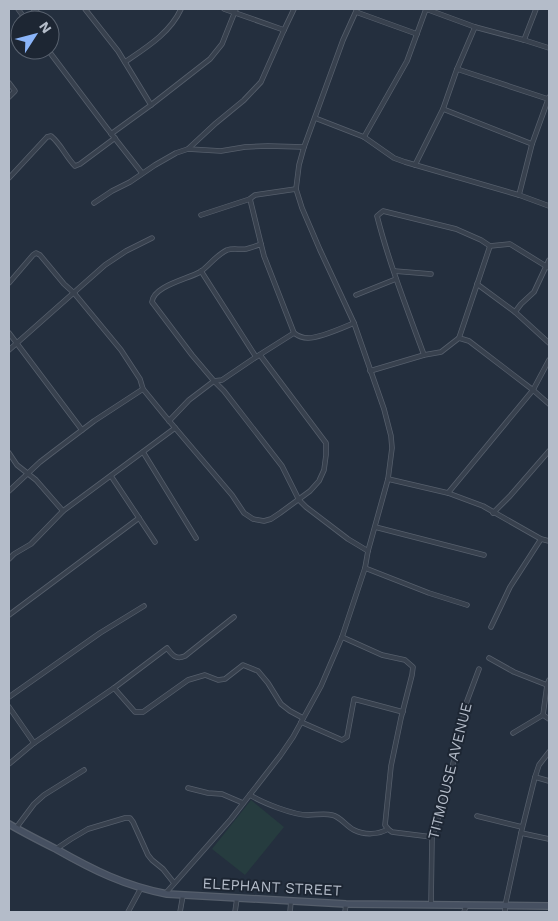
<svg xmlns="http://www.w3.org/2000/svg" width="558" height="921" viewBox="0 0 558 921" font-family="'Work Sans',sans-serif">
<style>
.pitch{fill:#263c3f}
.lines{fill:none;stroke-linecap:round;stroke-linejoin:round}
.minor-casing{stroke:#565f6c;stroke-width:5.5}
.secondary-casing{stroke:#565f6c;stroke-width:8}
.minor{stroke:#38414e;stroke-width:4}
.secondary{stroke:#465061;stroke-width:5.5}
.labels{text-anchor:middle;stroke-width:4;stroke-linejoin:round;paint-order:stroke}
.street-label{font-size:15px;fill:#b4bcc9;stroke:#1d2633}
</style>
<rect width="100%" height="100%" fill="#242f3e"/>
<polygon class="pitch" points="251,800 284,827 245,875 212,849"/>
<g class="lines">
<defs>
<g id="minor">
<polyline points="18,9 26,20"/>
<polyline points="85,9 118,51 151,105 111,134"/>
<polyline points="224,9 284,30"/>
<polyline points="426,9 475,27 524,40 549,48"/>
<polyline points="356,12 417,34"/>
<polyline points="25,19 37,9"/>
<polyline points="524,40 536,9"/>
<polyline points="48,50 106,127 142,173"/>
<path d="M125,62C147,47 170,33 181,9"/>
<polyline points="457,69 548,99"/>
<polyline points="9,83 15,91 9,97"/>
<polyline points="151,105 210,59 222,44 236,9"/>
<polyline points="443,109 532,144"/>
<polyline points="315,118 364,137 394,158 405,162 519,195 549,206"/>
<polyline points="364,137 407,61 426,9"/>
<polyline points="188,149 216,123 244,100 261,82 284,30 294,9"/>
<polyline points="415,165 443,109 457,69 475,27"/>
<path d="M9,178L47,137L51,136C61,144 66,157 75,166L80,164L115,138"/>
<polyline points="519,195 532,144 549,97"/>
<polyline points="250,199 261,244"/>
<polyline points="94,203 112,191 130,182 155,165 176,153 188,149 221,151 245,147 268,146 304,147"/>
<polyline points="201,215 250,199 251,198 255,195 296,189"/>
<polyline points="201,271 256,357"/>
<polyline points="394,271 431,274"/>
<polyline points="9,283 33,255 36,253 40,255 64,284 74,293 121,350 140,379 143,389 165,416 232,495 244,513 253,519 264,521 271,519 280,513 310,491 319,481 324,470 326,455 326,443 260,355"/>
<polyline points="477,284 515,312 549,343"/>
<polyline points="356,295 396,279"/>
<polyline points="515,312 521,304 534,292 549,260"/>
<path d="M354,323C342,328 320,338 308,338C303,338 298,336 294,333L264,256L261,244C256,246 251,248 246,249C240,250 233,248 227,250C215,256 209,266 200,272C188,279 153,286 152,302L192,355L214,381L224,391L282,466L299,500L306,507L348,539L368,551"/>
<polyline points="9,333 82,430"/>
<polyline points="459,338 490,246"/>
<polyline points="9,350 105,265 126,251 152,238"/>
<path d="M424,355C407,309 389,263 377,216L383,211L456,229L481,240L490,246L510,244L549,268"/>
<polyline points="370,371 424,355 441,352 459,338 469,341 533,390 549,404"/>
<polyline points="169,421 189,400 214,381 222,380 256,357 294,333"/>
<polyline points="143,452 196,538"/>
<polyline points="9,453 17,465 36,480 63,511"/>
<polyline points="111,476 155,542"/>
<polyline points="388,479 448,493 483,506 541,539 549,541"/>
<polyline points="9,491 40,462 53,452 94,421 143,389"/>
<polyline points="448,493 533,390 549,360"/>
<polyline points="493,513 510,496 549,451"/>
<polyline points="375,527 484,555"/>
<polyline points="9,559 14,554 31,544 63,511 175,428"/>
<polyline points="365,568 429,593 467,605"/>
<polyline points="9,615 139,518"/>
<polyline points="491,627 510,587 541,539"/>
<polyline points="342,637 382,655 405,660 413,667 412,675 401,718 391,766 385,825 388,829 392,832 432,837"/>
<polyline points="489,658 514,672 547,685"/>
<polyline points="114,688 135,712 143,712 188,680 205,675 218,680 225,679 243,665 258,671 268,683 281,704 290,711 303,718"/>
<polyline points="9,697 100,633 144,606"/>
<polyline points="9,707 34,743"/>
<polyline points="543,715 547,685 549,680"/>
<polyline points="543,715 549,719"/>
<polyline points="301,722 342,740 347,737 354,699 403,712"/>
<polyline points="513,733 543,715"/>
<path d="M9,764L34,743L114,688L167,648C172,655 176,660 185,656L234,617"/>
<polyline points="535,777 549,781"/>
<polyline points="188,788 208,793 222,794 243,803"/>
<path d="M250,795C263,803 293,815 308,815C316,815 324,813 332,815C341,817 346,826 354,830C364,835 378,835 388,829"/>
<polyline points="477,816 522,827"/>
<polyline points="16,828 34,804 44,795 84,770"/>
<polyline points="521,833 549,839"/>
<polyline points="56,849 71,839 88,829 125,818 130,818 133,822 148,855 152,860 163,869 174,883"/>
<polyline points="165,894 231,819 280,756 293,737 321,686 342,637 365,568 368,551 388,479 392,448 391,436 384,409 354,323 320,250 302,208 296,189 299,165 304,147 343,40 357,9"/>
<polyline points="431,905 432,837 446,795 467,701 479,669"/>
<polyline points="128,912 141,888"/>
<polyline points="180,912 183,895"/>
<polyline points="235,912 237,898"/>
<polyline points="290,912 291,901"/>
<polyline points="345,912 346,904"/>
<polyline points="464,912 466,906"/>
<polyline points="505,912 505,906 521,833 535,777 539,765 549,752"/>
</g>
<path id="secondary" d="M9,824C24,833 40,841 56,849C93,870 125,886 167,894L346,904L549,906"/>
</defs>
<use href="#minor" class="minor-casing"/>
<use href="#secondary" class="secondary-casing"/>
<use href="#minor" class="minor"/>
<use href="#secondary" class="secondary"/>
</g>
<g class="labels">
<g class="street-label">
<text transform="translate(450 771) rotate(-76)" y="5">TITMOUSE AVENUE</text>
<text transform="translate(272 887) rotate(3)" y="5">ELEPHANT STREET</text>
</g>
</g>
<rect width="558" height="921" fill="none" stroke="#b4bcc9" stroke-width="20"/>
<g transform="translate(35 35) rotate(54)"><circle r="24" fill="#1d2633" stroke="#59626f"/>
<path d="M0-4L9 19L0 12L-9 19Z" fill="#8ab4f8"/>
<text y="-8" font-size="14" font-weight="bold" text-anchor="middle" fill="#b4bcc9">N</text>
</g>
</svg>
